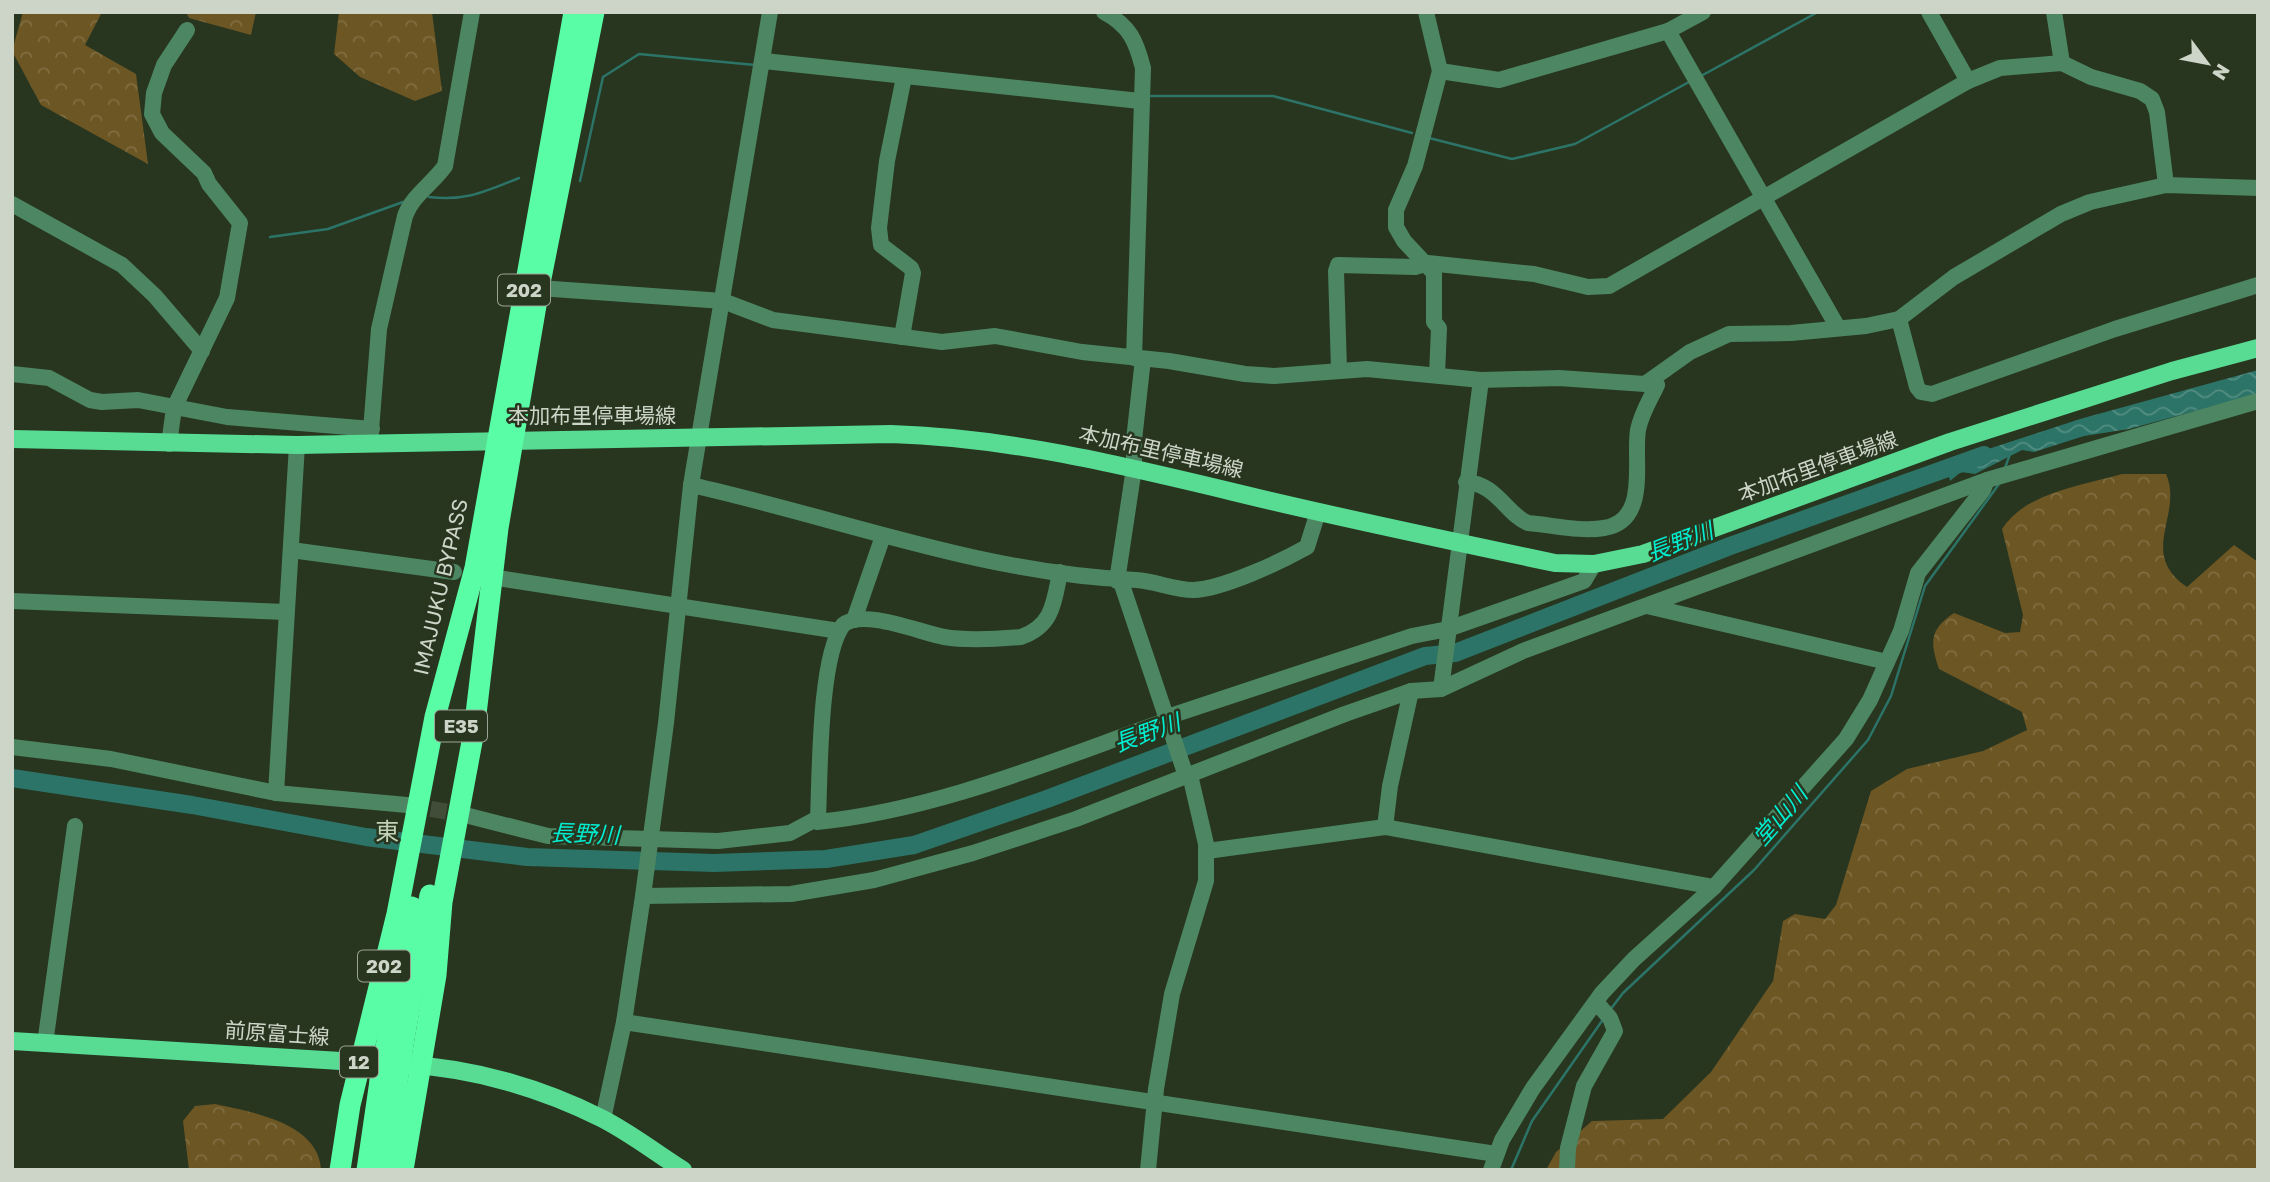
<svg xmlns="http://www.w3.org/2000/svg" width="2270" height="1182" viewBox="0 0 2270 1182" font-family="'Golos Text','Noto Sans JP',sans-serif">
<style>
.forest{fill:url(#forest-crowns)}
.water{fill:url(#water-waves)}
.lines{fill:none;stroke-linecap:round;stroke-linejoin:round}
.stream{stroke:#2c7467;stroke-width:2.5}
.river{stroke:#2c7467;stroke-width:18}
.minor-tunnel{stroke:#414d38;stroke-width:16;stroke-dasharray:16 8;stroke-linecap:butt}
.minor{stroke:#4c8663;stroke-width:16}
.major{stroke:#58dc93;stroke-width:18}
.highway{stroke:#59fda6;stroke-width:21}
.highway-bridge{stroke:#59fda6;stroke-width:21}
.labels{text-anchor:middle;stroke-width:5;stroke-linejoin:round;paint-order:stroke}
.shield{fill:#28351f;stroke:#9ca595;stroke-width:2}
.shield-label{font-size:19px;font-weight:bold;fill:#cdd5c8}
.street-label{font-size:21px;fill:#cdd5c8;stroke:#28351f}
.water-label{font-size:23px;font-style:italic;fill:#02eccf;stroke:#28351f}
.quarter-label{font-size:24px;fill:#c2d2b7;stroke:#28351f}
</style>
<defs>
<pattern id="forest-crowns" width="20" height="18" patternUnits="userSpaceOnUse" patternTransform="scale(1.75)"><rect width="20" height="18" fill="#6c5623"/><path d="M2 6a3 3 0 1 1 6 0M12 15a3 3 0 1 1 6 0" fill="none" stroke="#806d41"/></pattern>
<pattern id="water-waves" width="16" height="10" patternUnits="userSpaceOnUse" patternTransform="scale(1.75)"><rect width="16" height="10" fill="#2c7467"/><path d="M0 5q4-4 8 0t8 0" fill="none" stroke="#538d82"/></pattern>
</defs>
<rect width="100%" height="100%" fill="#28351f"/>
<g class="forest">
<polygon points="23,12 102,12 85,45 136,74 148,164 41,105 12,51"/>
<polygon points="186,12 256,12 251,35 189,18"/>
<polygon points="339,12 432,12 442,91 415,101 360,77 334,54"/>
<path d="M2122,474H2166C2184,514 2137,553 2187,587L2234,545L2258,562V1170H1546L1556,1152L1592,1121L1663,1119L1711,1072L1773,981L1783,921L1795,914L1825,919L1836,905L1871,791L1907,769L1983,751L2027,730L2022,712L1939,669C1930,642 1929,630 1954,613L2005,633L2020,632L2023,615L2002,529C2026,492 2081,486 2122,474Z"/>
<path d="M215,1104C252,1112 319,1123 321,1170H189L183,1121L195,1106Z"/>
</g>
<polygon class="water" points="2258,370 2258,394 2129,429 2084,436 2034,452 2022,450 1975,474 1961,472 1950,481 1948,471 1961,467 1967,456 2080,419"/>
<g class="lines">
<g class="stream">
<polyline points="1701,76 1818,12"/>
<polyline points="1151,96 1273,96 1412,133"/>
<polyline points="1429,138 1512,159 1575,144 1689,82"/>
<polyline points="580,181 603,77 639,54 755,65"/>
<path d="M429,197C467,201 484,192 519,178"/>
<polyline points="270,237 328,229 403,202"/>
<polyline points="2005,468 2010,454"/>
<polyline points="1610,1010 1623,993 1754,870 1868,740 1891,696 1925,586 1999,484"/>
<polyline points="1511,1170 1532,1121 1604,1018"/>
</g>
<polyline class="river" points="12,778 192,805 366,837 527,857 714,863 826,859 914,845 1047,799 1425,656 1455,653 1730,546 1984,455"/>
<polyline class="minor-tunnel" points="407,805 467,815"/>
<g class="minor">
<path d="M1104,12C1130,26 1136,41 1143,68L1134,358"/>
<polyline points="1426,12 1440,71 1415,166 1396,210 1396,227 1404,241 1434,273 1434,322 1439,328 1437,375"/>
<polyline points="1929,12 1968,81"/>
<polyline points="2054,12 2062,63"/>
<polyline points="1668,31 1837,326"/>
<polyline points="764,61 1140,101"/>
<polyline points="1440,71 1499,80 1668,31 1703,12"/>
<polyline points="12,204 122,265 155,296 202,351"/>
<polyline points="539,288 723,301 773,320 942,342 995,336 1082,352 1169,361 1245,374 1274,376 1367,369 1481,380 1559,378 1645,384 1690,352 1729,334 1791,333 1866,326 1899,319 1954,277 2061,214 2090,202 2166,185 2258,188"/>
<polyline points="1899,319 1917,387 1921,392 1932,394 2115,329 2258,285"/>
<polyline points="902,337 913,273 911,268 881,245 879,228 887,161 904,77"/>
<polyline points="1339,370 1336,271 1338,265 1415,267 1428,263 1534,274 1588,287 1609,286 1968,81 2000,68 2062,63 2091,77 2140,91 2152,99 2157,112 2166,185"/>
<polyline points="12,374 49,378 90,400 102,402 138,400 227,417 372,429"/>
<path d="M370,443L379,329L405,216C412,196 432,184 445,166L472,12"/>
<polyline points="169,444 174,408 227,298 240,223 209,184 204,173 162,133 152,114 154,93 164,65 187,30"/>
<path d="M1466,482C1497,484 1507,515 1528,523C1553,525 1580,532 1604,528C1650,521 1633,460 1638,430C1641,414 1650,400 1657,385L1653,381"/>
<path d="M691,485C840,518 983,574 1136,580C1155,581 1174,590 1193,590C1223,589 1280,562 1307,547L1318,512"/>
<polyline points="291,550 454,572"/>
<polyline points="504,579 839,631"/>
<polyline points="1117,581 1134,468 1134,440 1143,359"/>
<polyline points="1121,582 1186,776"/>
<polyline points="12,601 286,612"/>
<polyline points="1647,606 1887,662"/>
<polyline points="854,620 883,536"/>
<polyline points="1441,689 1481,380"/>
<polyline points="1167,717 1412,636 1448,629 1584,581 1594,564"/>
<polyline points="12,747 111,759 276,793 407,805"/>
<polyline points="276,793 297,445"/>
<polyline points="469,816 548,836 718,841 790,833 818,818"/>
<path d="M818,818C820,775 819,657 843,625C863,608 921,633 944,637C968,641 997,639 1021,637C1053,626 1054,602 1060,572"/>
<path d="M818,818L817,822C938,810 1054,760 1168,720"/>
<polyline points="1385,827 1390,786 1411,691"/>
<polyline points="1207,851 1385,827 1714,887"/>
<polyline points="643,896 791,894 874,880 973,853 1076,819 1345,714 1411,691 1441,689 1523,651 1987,480 2258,401"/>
<polyline points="624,1022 1496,1154"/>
<polyline points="45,1044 75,826"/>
<polyline points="603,1119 624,1022 643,896 666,723 691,485 770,12"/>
<polyline points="1148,1170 1156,1089 1172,994 1206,881 1206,844 1190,775"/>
<polyline points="1491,1170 1502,1140 1533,1088 1602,993 1634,959 1714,887 1846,739 1870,700 1901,631 1918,573 1983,490 1987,480"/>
<polyline points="1567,1170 1568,1148 1584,1086 1615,1031 1610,1018 1596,1002"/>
</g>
<g class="major">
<path d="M12,439L297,445L891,434C1021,438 1145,471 1271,501C1365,523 1460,543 1555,563L1594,564L1643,554L1950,442L2172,371L2258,348"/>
<polyline points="12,1041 374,1063"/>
<path d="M409,1065C474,1068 543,1089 601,1118C629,1132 656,1153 683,1170"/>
</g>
<g class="highway">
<polyline points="389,1030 412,907"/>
<polyline points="405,1033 430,895"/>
<polyline points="340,1170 350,1105 397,914 435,717 475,568 574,12"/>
<polyline points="367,1170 380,1081"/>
<polyline points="385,1170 397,1082"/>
<polyline points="403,1170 436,975 442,902 474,731 498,528 539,288 594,12"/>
</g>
<g class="highway-bridge">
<polyline points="380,1081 389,1030"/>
<polyline points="397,1082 405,1033"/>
</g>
</g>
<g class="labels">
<g class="shield">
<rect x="498" y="274.5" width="52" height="31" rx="5"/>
<rect x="435" y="710.5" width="52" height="31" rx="5"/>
<rect x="358" y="950.5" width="52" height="31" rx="5"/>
<rect x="340" y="1046.5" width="38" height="31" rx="5"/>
</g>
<g class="shield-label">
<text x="524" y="297">202</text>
<text x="461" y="733">E35</text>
<text x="384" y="973">202</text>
<text x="359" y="1069">12</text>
</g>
<g class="street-label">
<text x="592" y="423">本加布里停車場線</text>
<text transform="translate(1161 452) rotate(13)" y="7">本加布里停車場線</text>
<text transform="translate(1818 467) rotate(-20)" y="7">本加布里停車場線</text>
<text transform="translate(441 587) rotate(-77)" y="7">IMAJUKU BYPASS</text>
<text transform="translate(277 1034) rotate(4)" y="7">前原富士線</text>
</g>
<g class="water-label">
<text transform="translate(1680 542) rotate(-21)" y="8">長野川</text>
<text transform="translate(1147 733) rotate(-20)" y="8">長野川</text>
<text transform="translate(1780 816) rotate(-49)" y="8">堂山川</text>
<text transform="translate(585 834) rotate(2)" y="8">長野川</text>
</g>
<g class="quarter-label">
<text x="387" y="840">東</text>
</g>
</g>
<rect width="2270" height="1182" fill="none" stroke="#cdd5c8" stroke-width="28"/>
<g transform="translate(2207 63) rotate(122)" stroke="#28351f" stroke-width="5" paint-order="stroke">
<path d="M0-5L12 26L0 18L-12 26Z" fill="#cdd5c8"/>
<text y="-10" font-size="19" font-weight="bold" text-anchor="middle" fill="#cdd5c8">N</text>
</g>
</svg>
